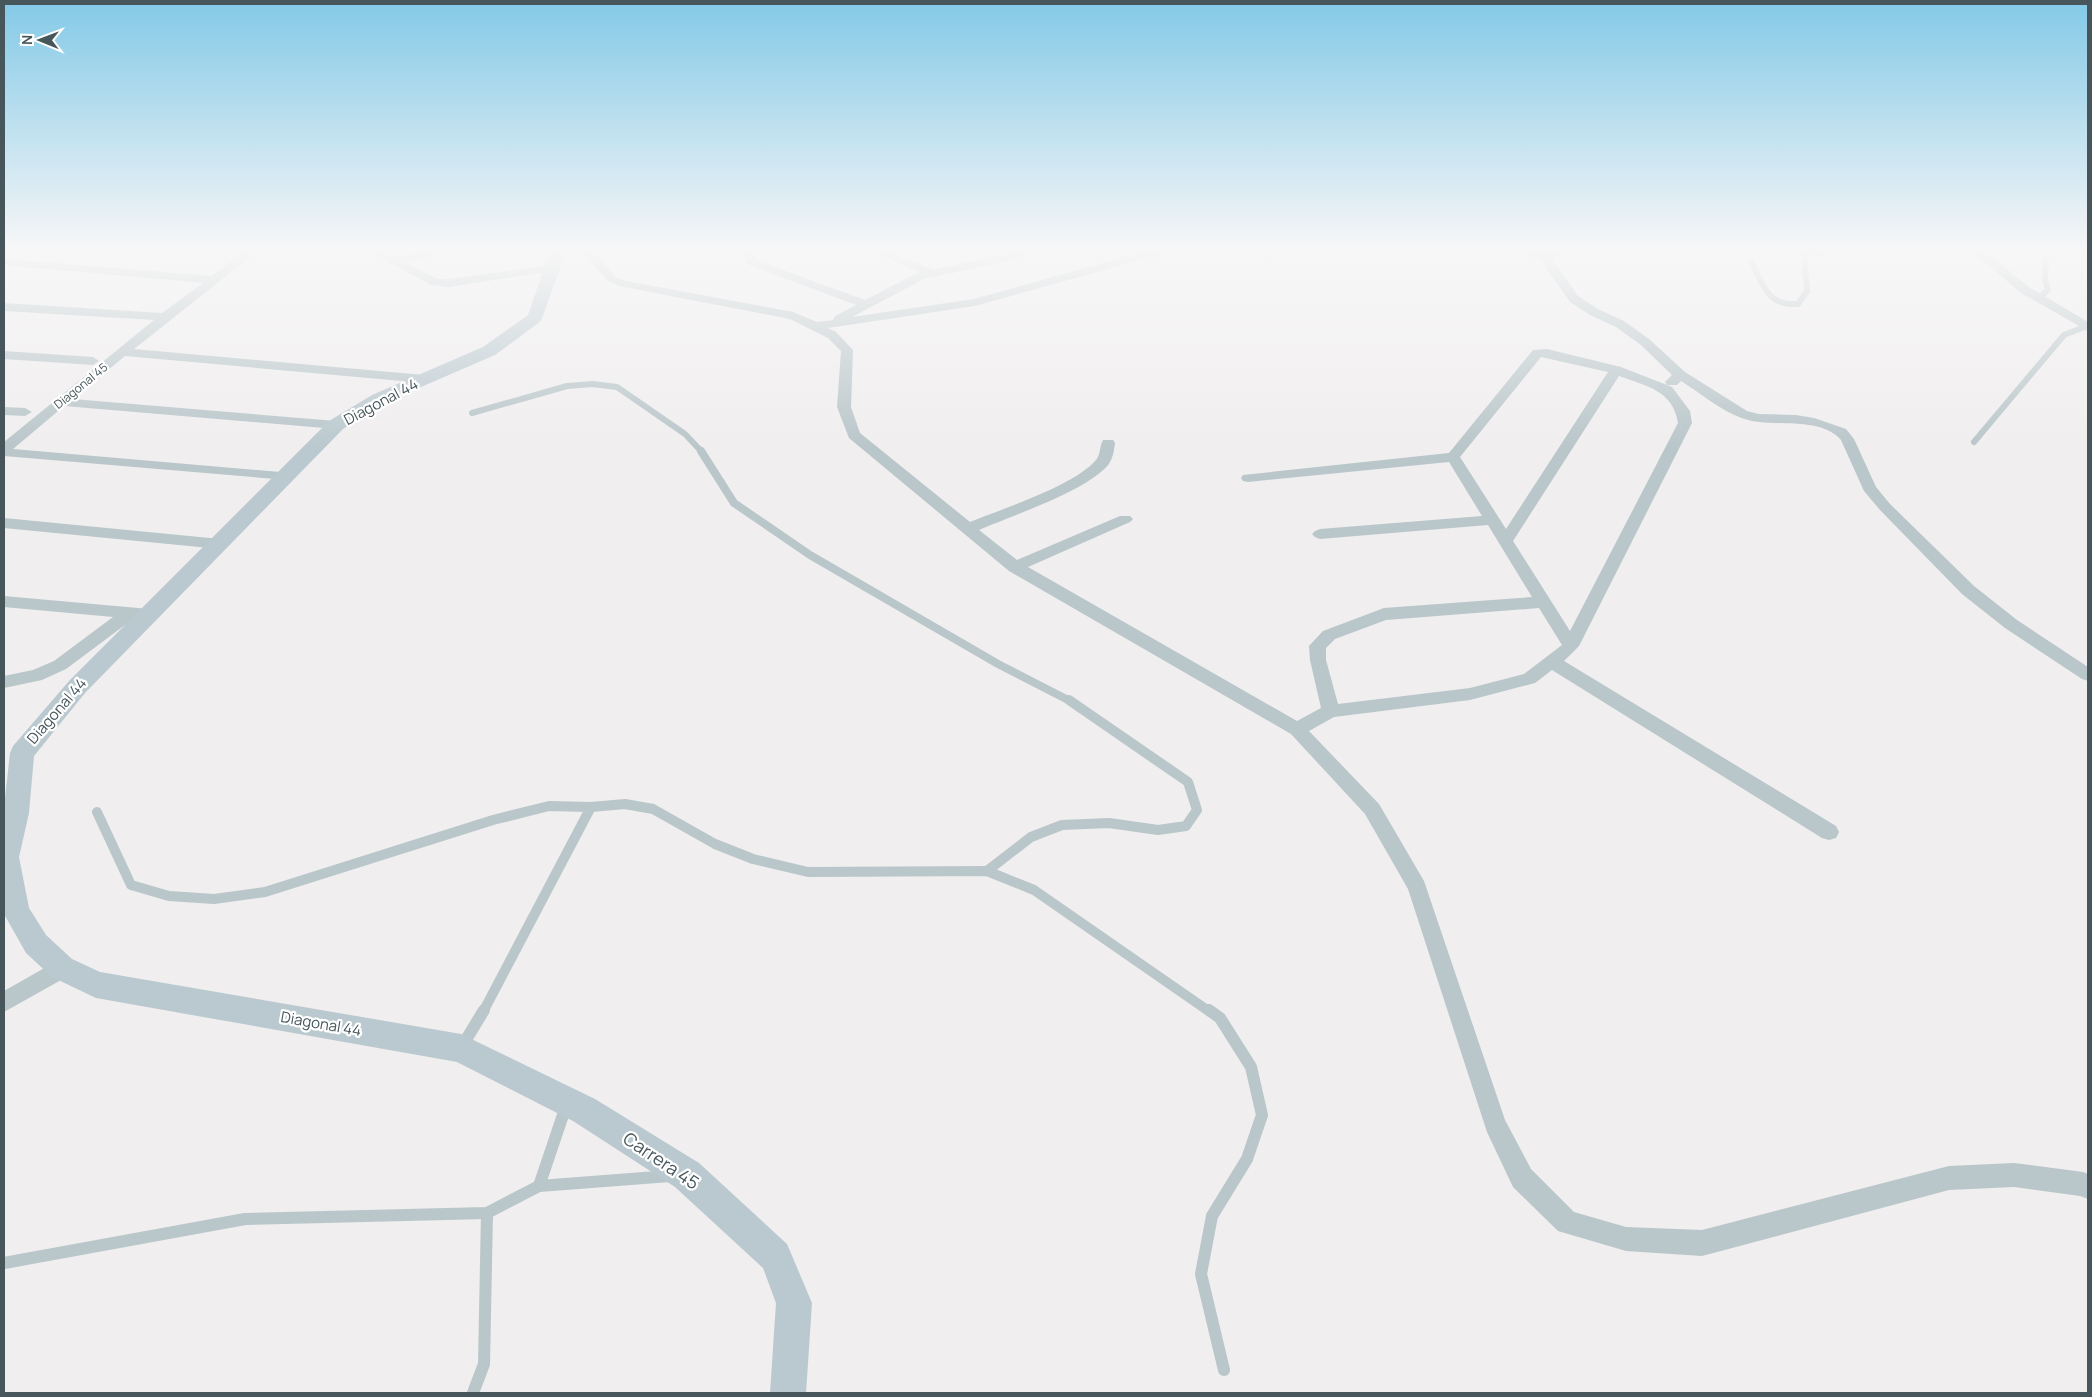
<svg xmlns="http://www.w3.org/2000/svg" width="2092" height="1397" viewBox="0 0 2092 1397" font-family="Manrope,sans-serif">
<style>
.lines{fill:none;stroke-linecap:round;stroke-linejoin:round}
.service-far3{stroke:#b9c6ca;stroke-width:6}
.service-far2{stroke:#b9c6ca;stroke-width:8}
.service-far1{stroke:#b9c6ca;stroke-width:10}
.service{stroke:#b9c6ca;stroke-width:12}
.minor{fill:#b9c6ca;fill-rule:evenodd}
.secondary{fill:#bac9cf;fill-rule:evenodd}
.labels{text-anchor:middle;stroke-width:4.5;stroke-linejoin:round;paint-order:stroke}
.far-street-label{font-size:12px;fill:#46565a;stroke:#fff}
.street-label{font-size:15px;fill:#46565a;stroke:#fff}
.near-street-label{font-size:18px;fill:#46565a;stroke:#fff}
</style>
<rect width="100%" height="100%" fill="#f0eeee"/>
<g class="lines">
<g class="service-far3">
<path d="M1751,261C1763,285 1767,306 1798,304L1807,291L1804,252"/>
<polyline points="2039,298 2048,290 2045,280 2046,251"/>
<polyline points="472,413 567,386 593,384 617,387 685,434 702,452"/>
<polyline points="1974,442 2064,335 2087,326"/>
</g>
<polyline class="service-far2" points="701,451 734,503 810,555 998,664 1070,701"/>
<g class="service-far1">
<polyline points="591,807 625,804 653,809 715,844 753,859 808,872 987,871 1034,890 1210,1012"/>
<polyline points="97,812 131,885 169,896 214,899 265,892 493,820 549,806 591,807 483,1012"/>
<polyline points="987,871 1031,837 1062,825 1109,823 1158,830 1186,826 1197,810 1188,782 1069,700"/>
</g>
<g class="service">
<polyline points="1209,1010 1220,1018 1251,1067 1262,1115 1247,1159 1212,1216 1201,1274 1224,1370"/>
<polyline points="461,1048 484,1010"/>
<polyline points="539,1186 566,1106"/>
<polyline points="4,1263 245,1219 487,1213 539,1186 670,1176"/>
<polyline points="473,1393 484,1364 487,1213"/>
</g>
<g class="minor">
<polygon points="245,251 258,251 134,349 424,375 431,379 429,382 424,383 125,356 73,399 336,421 343,425 336,429 64,406 13,449 292,473 294,476 292,479 287,480 4,456 4,442 154,320 4,311 4,303 162,313 203,283 4,265 4,259 212,276"/>
<polygon points="368,251 383,251 394,257 424,251 448,251 443,254 404,262 437,279 449,279 552,265 558,268 552,271 449,287 431,285"/>
<path d="M581,251H593L616,277L626,281L793,312L817,322L833,320L835,316L856,305L747,264L743,251H755L754,254L756,260L865,300L919,272L872,251H888L933,270L1018,251H1039L1038,253L963,271L926,278L852,317L974,299L1147,251H1167L1166,253L975,306L828,328L836,332L853,350L851,407L860,433L970,522C1002,509 1073,486 1095,461C1101,456 1099,447 1103,440H1113L1115,443C1114,450 1113,459 1108,465C1085,492 1013,515 979,530L1017,560L1120,516H1130L1133,519L1130,522L1028,567L1297,721L1321,708L1310,660L1309,646L1323,631L1384,608L1532,597L1488,525L1320,539L1315,537L1312,534L1315,531L1320,529L1482,516L1449,462L1248,482L1243,481L1241,478L1243,475L1449,453L1533,350L1547,349L1621,367L1672,387L1690,411L1692,423L1579,646L1564,661L1836,826L1839,832L1836,838L1829,840L1822,838L1552,670L1535,683L1470,700L1334,717L1309,731L1379,804L1424,881L1505,1120L1531,1169L1574,1212L1626,1227L1702,1230L1949,1166L2014,1163L2083,1172L2088,1174V1199L2080,1196L2014,1187L1949,1190L1702,1256L1626,1251L1558,1231L1513,1187L1487,1132L1408,889L1365,814L1291,734L1009,571L849,438L837,407L841,351L828,338L790,319L619,286L608,281ZM1541,357L1608,372L1506,529L1460,457ZM1619,376C1646,386 1673,390 1678,423L1570,631L1513,541ZM1539,608L1562,645L1524,674L1470,688L1338,704L1326,660V648L1335,639L1386,620Z"/>
<path d="M1520,251H1537L1545,254L1552,251H1569L1552,259L1578,296L1598,309L1624,321L1649,339L1685,372L1747,411L1759,414L1796,415L1814,418L1846,429L1854,439L1876,487L1890,504L1974,586L2017,620L2088,667V681L2082,679L2005,628L1962,594L1880,510L1864,491L1841,440C1823,419 1784,425 1759,422C1730,419 1705,396 1681,381L1677,385H1667L1665,382L1672,375L1641,345L1616,327L1590,315L1570,302L1541,260Z"/>
<path d="M1797,251H1840C1833,257 1804,257 1797,251Z"/>
<polygon points="1966,251 1982,251 1989,255 2029,287 2088,322 2088,331 2021,293 1981,259"/>
<polygon points="4,351 93,357 99,361 93,365 4,359"/>
<polygon points="4,407 25,408 32,412 25,416 4,415"/>
<polygon points="4,518 220,539 225,540 228,544 225,548 220,549 4,528"/>
<polygon points="4,596 149,609 155,611 157,615 155,619 149,621 133,619 66,669 42,680 4,688 4,676 33,670 54,661 113,617 4,607"/>
<polygon points="62,958 70,961 73,968 70,975 4,1012 4,991"/>
</g>
<polygon class="secondary" points="553,251 568,251 560,268 541,321 495,355 384,403 343,429 85,693 34,756 29,813 19,857 29,908 46,935 72,959 100,972 461,1034 595,1099 699,1163 787,1244 812,1303 806,1393 770,1393 776,1303 763,1268 675,1187 573,1121 457,1062 96,998 52,977 26,953 4,914 4,807 10,753 13,746 69,681 329,421 372,395 483,347 528,315 544,268"/>
</g>
<linearGradient id="sky" x2="0" y2="1"><stop stop-color="#83c9e7"/><stop offset="0.56" stop-color="#f8f7f7"/><stop offset="1" stop-color="#f8f7f7" stop-opacity="0"/></linearGradient>
<rect width="2092" height="447" fill="url(#sky)"/>
<g class="labels">
<g class="far-street-label">
<text transform="translate(81 386) rotate(-39)" y="4">Diagonal 45</text>
</g>
<g class="street-label">
<text transform="translate(381 402) rotate(-28)" y="5">Diagonal 44</text>
<text transform="translate(57 711) rotate(-49)" y="5">Diagonal 44</text>
<text transform="translate(321 1024) rotate(10)" y="5">Diagonal 44</text>
</g>
<g class="near-street-label">
<text transform="translate(661 1161) rotate(34)" y="6">Carrera 45</text>
</g>
</g>
<rect width="2092" height="1397" fill="none" stroke="#46565a" stroke-width="10"/>
<g transform="translate(40 40) rotate(271)" stroke="#ffffff" stroke-width="4" paint-order="stroke">
<path d="M0-4L9 19L0 12L-9 19Z" fill="#46565a"/>
<text y="-8" font-size="14" font-weight="bold" text-anchor="middle" fill="#46565a">N</text>
</g>
</svg>
